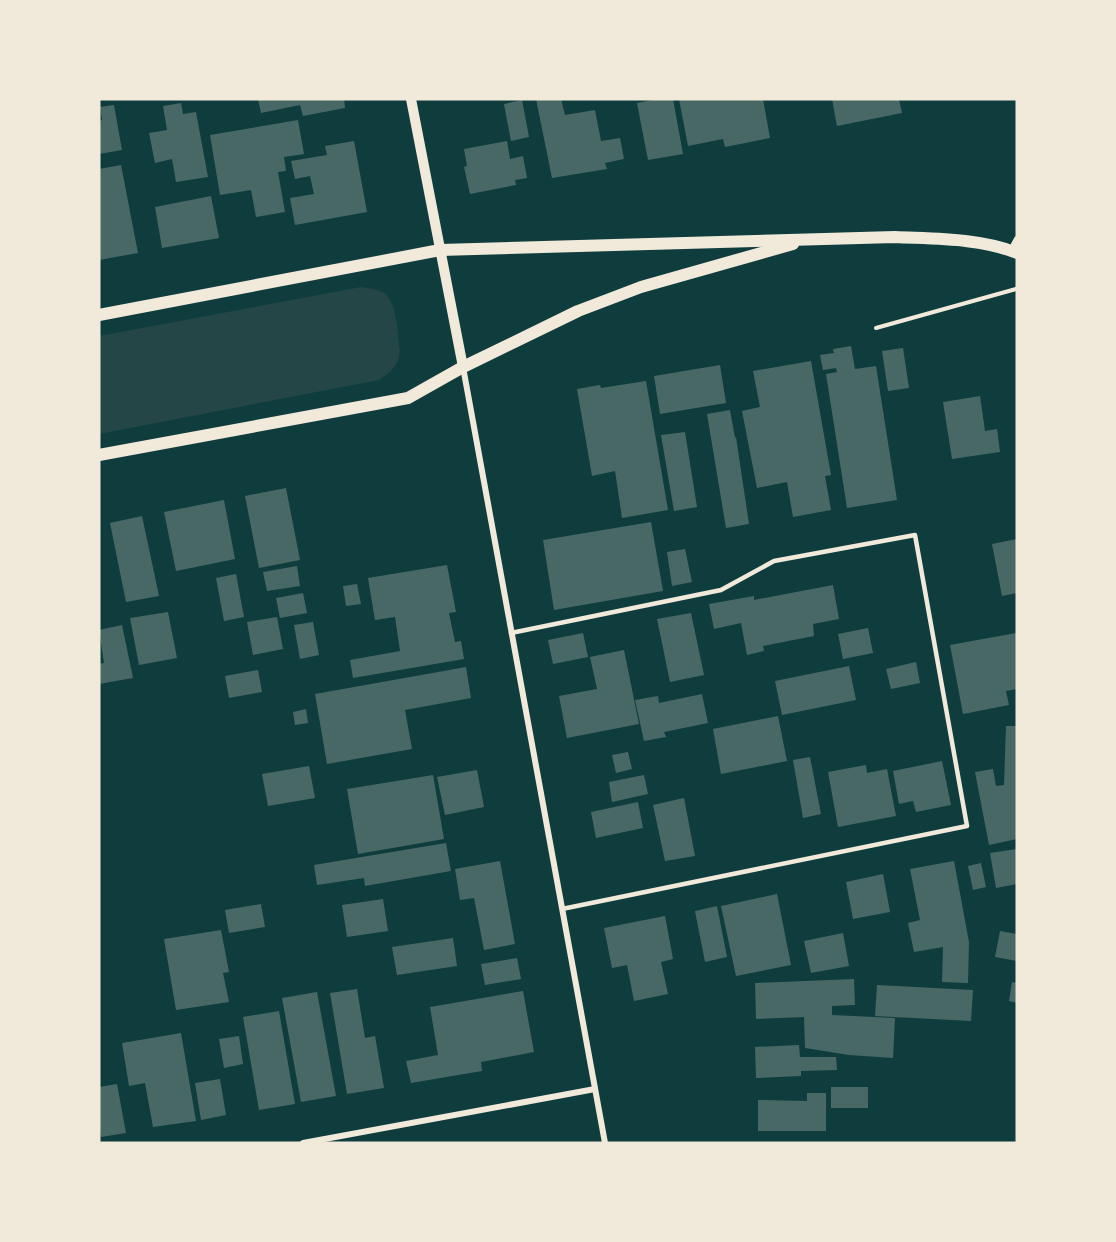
<svg xmlns="http://www.w3.org/2000/svg" width="1116" height="1242" viewBox="0 0 1116 1242" font-family="Overpass,sans-serif">
<style>
.green{fill:#244646}
.building{fill:#486865}
.lines{fill:none;stroke-linecap:round;stroke-linejoin:round}
.path{stroke:#f1e9da;stroke-width:4}
.service{stroke:#f1e9da;stroke-width:4.5}
.minor{stroke:#f1e9da;stroke-width:6}
.tertiary{stroke:#f1e9da;stroke-width:10}
.secondary{stroke:#f1e9da;stroke-width:12}
</style>
<rect width="100%" height="100%" fill="#0f3d3e"/>
<path class="green" d="M361,287C368,288 377,289 384,293C398,303 397,335 400,351C399,365 390,373 379,380L99,434V336Z"/>
<g class="building">
<polygon points="258,99 344,99 345,108 303,116 300,105 261,113"/>
<polygon points="536,99 561,99 565,115 595,110 601,141 620,138 624,159 605,163 607,169 552,178"/>
<polygon points="658,99 673,99 683,154 648,160 637,103"/>
<polygon points="679,99 763,99 770,138 725,147 723,139 688,146"/>
<polygon points="832,99 899,99 902,113 837,126"/>
<polygon points="522,100 529,137 511,141 504,104"/>
<polygon points="181,103 183,114 196,112 208,177 176,182 172,159 155,163 149,133 167,130 163,106"/>
<polygon points="114,105 122,150 99,154 99,121 102,120 100,107"/>
<polygon points="298,120 304,154 284,157 286,171 278,172 285,212 256,217 251,190 220,195 210,135"/>
<polygon points="354,141 367,212 295,225 290,198 314,194 310,176 295,179 291,161 327,155 325,146"/>
<polygon points="507,141 510,159 523,156 527,178 515,180 516,185 470,194 464,167 467,166 464,149"/>
<polygon points="121,165 138,253 99,260 99,169"/>
<polygon points="211,196 219,238 162,248 155,207"/>
<polygon points="851,346 855,369 876,366 897,500 847,508 826,374 837,372 836,368 823,370 820,355 834,353 833,349"/>
<polygon points="903,348 909,388 888,391 882,351"/>
<polygon points="811,361 831,475 825,476 831,510 793,517 787,482 757,488 742,411 760,407 753,371"/>
<polygon points="720,365 726,403 660,414 654,376"/>
<polygon points="646,381 668,510 622,518 615,471 592,476 577,389 600,385 601,388"/>
<polygon points="980,396 985,431 997,429 1000,452 952,459 943,402"/>
<polygon points="730,410 735,438 736,437 749,524 726,528 707,414"/>
<polygon points="685,432 697,507 674,511 661,435"/>
<polygon points="286,488 300,560 259,568 245,496"/>
<polygon points="224,500 235,559 176,571 164,512"/>
<polygon points="142,516 159,596 126,602 110,523"/>
<polygon points="651,522 663,591 554,610 543,540"/>
<polygon points="1017,539 1017,593 1002,596 992,544"/>
<polygon points="685,549 692,582 672,586 667,552"/>
<polygon points="447,565 456,612 449,613 455,642 461,641 464,659 353,678 350,660 400,651 395,617 375,620 368,578"/>
<polygon points="297,566 300,586 267,591 263,572"/>
<polygon points="236,574 244,617 224,621 216,578"/>
<polygon points="357,584 361,604 346,606 343,586"/>
<polygon points="833,585 839,619 813,624 814,636 763,646 764,651 747,655 741,623 714,629 709,604 754,596 754,600"/>
<polygon points="303,593 307,613 280,618 276,598"/>
<polygon points="168,612 177,658 139,665 130,618"/>
<polygon points="691,613 704,675 670,682 657,619"/>
<polygon points="277,617 283,649 253,655 247,622"/>
<polygon points="313,622 319,655 300,659 294,625"/>
<polygon points="122,625 133,678 99,684 99,664 104,663 99,630"/>
<polygon points="868,628 873,653 843,659 838,634"/>
<polygon points="583,633 588,657 553,664 548,640"/>
<polygon points="1016,633 1017,640 1017,689 1006,691 1009,705 963,714 950,645"/>
<polygon points="624,650 639,724 567,738 559,696 597,689 590,657"/>
<polygon points="916,662 920,683 891,689 886,669"/>
<polygon points="849,666 856,700 782,715 775,681"/>
<polygon points="466,667 471,698 405,710 412,749 327,764 315,694"/>
<polygon points="258,670 262,692 229,698 225,676"/>
<polygon points="702,694 708,723 664,732 666,737 644,741 635,700 658,696 659,703"/>
<polygon points="306,709 308,723 295,725 293,712"/>
<polygon points="778,716 787,761 721,774 713,729"/>
<polygon points="1006,726 1017,726 1017,839 989,845 975,772 993,769 996,786 1004,785"/>
<polygon points="628,752 632,769 616,773 612,755"/>
<polygon points="810,757 821,814 803,818 793,760"/>
<polygon points="942,761 951,805 916,812 913,801 899,804 893,771"/>
<polygon points="866,765 867,773 887,769 896,816 838,827 828,772"/>
<polygon points="309,766 315,798 268,806 262,774"/>
<polygon points="477,770 484,807 445,815 437,777"/>
<polygon points="433,775 444,839 358,854 347,789"/>
<polygon points="644,775 648,794 612,802 609,782"/>
<polygon points="684,798 695,856 665,861 653,805"/>
<polygon points="638,802 643,828 596,838 591,812"/>
<polygon points="446,843 451,871 365,886 364,878 317,885 314,865"/>
<polygon points="1017,849 1017,884 996,888 990,853"/>
<polygon points="500,861 515,944 484,950 474,898 460,900 455,869"/>
<polygon points="954,861 969,942 968,983 942,982 943,947 914,952 908,923 920,920 910,869"/>
<polygon points="981,863 986,887 973,890 968,866"/>
<polygon points="883,874 890,912 853,919 846,882"/>
<polygon points="777,894 791,965 736,976 721,906"/>
<polygon points="383,899 388,931 347,937 342,905"/>
<polygon points="261,904 265,927 229,933 225,910"/>
<polygon points="717,906 727,957 705,962 695,911"/>
<polygon points="665,916 673,959 661,962 668,994 634,1001 627,965 612,968 604,928"/>
<polygon points="221,930 229,972 223,973 229,1002 176,1010 164,939"/>
<polygon points="1000,931 1017,934 1017,961 995,957"/>
<polygon points="843,933 849,966 811,973 804,941"/>
<polygon points="453,938 457,966 397,975 392,947"/>
<polygon points="517,958 521,979 485,985 481,964"/>
<polygon points="854,979 855,1005 832,1006 832,1015 895,1018 893,1058 849,1055 805,1048 804,1017 756,1019 755,983"/>
<polygon points="1012,982 1017,983 1017,1003 1009,1001"/>
<polygon points="877,985 973,990 971,1021 875,1016"/>
<polygon points="357,989 365,1038 375,1036 384,1088 347,1094 330,993"/>
<polygon points="523,991 534,1052 481,1062 482,1071 411,1083 406,1061 438,1055 430,1007"/>
<polygon points="317,992 336,1096 301,1102 282,998"/>
<polygon points="279,1011 295,1104 259,1110 243,1017"/>
<polygon points="181,1033 196,1121 153,1127 145,1083 129,1086 122,1043"/>
<polygon points="239,1036 243,1064 224,1068 219,1039"/>
<polygon points="799,1045 800,1057 836,1057 837,1070 801,1071 801,1076 756,1078 755,1047"/>
<polygon points="220,1079 226,1115 201,1120 195,1083"/>
<polygon points="117,1084 126,1133 101,1137 99,1127 99,1087"/>
<rect x="831" y="1087" width="37" height="21"/>
<polygon points="807,1093 826,1093 826,1131 758,1131 758,1100 807,1101"/>
</g>
<g class="lines">
<polyline class="path" points="876,328 1016,289"/>
<polyline class="service" points="511,633 721,590 774,561 915,535 967,826 562,909"/>
<g class="minor">
<polyline points="1011,250 1017,239"/>
<polyline points="463,367 605,1143"/>
<polyline points="303,1143 595,1089"/>
</g>
<polyline class="tertiary" points="411,99 463,367"/>
<g class="secondary">
<path d="M99,315L440,250L895,237C934,239 980,238 1017,253"/>
<polyline points="99,455 408,398 463,367 578,311 641,287 793,244"/>
</g>
</g>
<rect width="1116" height="1242" fill="none" stroke="#f1e9da" stroke-width="201"/>
</svg>
